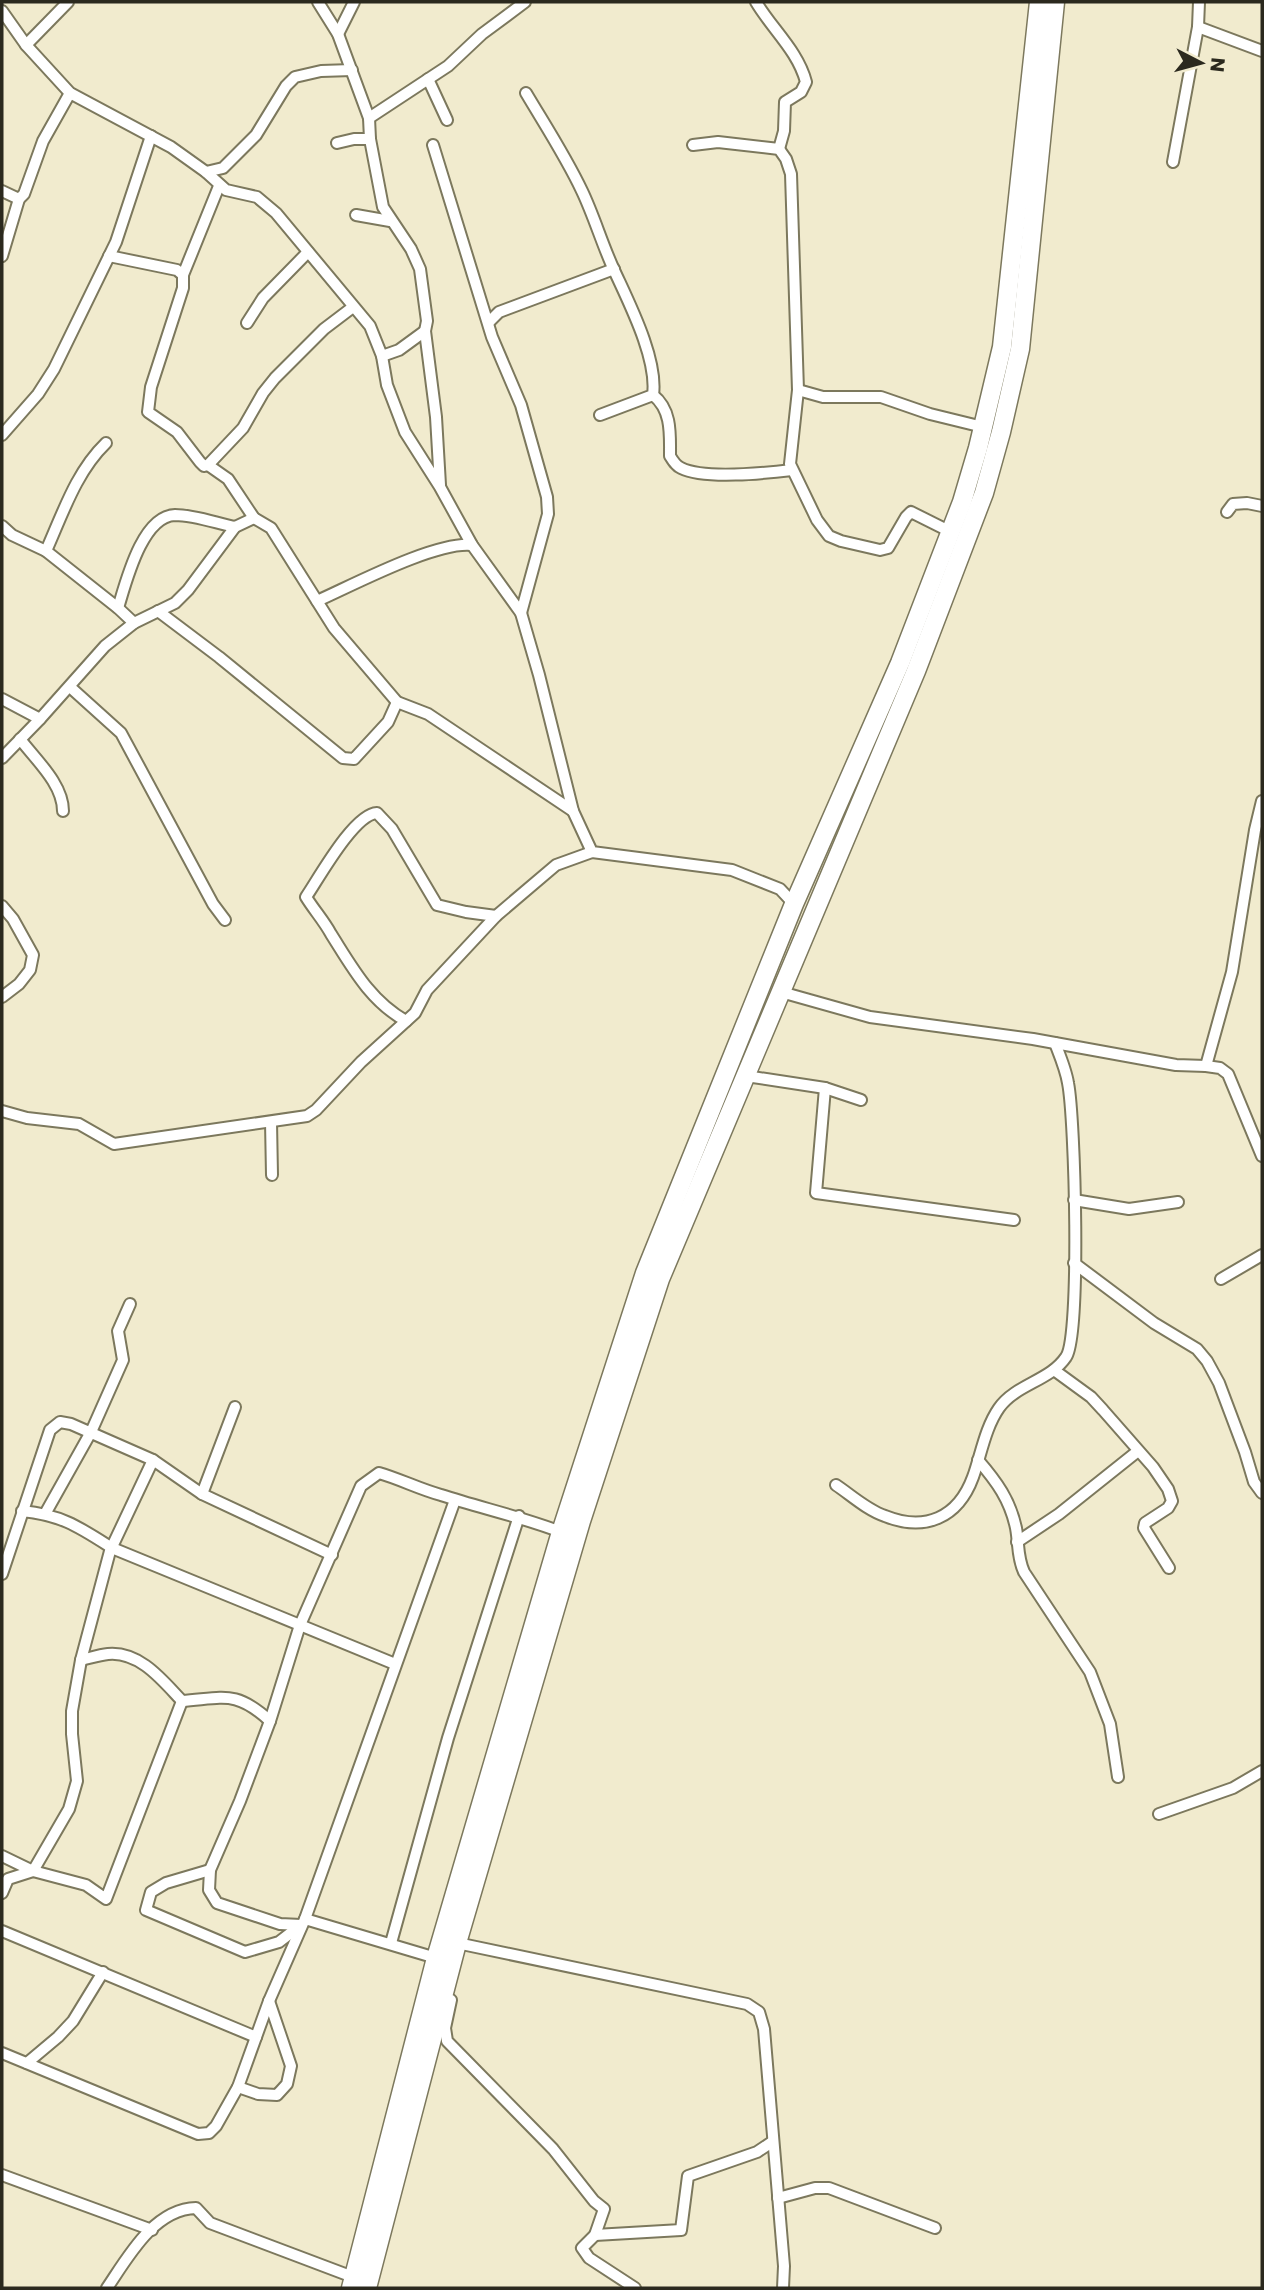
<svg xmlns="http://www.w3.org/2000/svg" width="1264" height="2290" viewBox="0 0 1264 2290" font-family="Poppins,sans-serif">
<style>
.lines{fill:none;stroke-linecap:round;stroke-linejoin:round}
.minor-casing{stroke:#7c785d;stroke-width:14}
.primary-casing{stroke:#7c785d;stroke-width:21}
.minor{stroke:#fff;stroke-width:10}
.primary{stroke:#fff;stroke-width:18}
</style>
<rect width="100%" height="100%" fill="#f1ebce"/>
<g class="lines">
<defs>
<g id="minor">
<polyline points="318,2 338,34 369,118 370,139 383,207 411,249 420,269 427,321 425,331 436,417 440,485"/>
<path d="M756,2C772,29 798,51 806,82L801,92L785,102L784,131L779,149"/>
<polyline points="2,11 26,45 70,93 171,147 206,172 226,190 257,197 276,213 370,326 382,356 387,385 405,432 440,487 472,545 521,613 539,675 573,811 592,852 732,870 780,889 794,904"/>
<polyline points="1198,27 1262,51"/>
<polyline points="338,34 354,2"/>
<polyline points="26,45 68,2"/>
<polyline points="428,79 447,120"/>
<path d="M526,93C545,125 566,157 582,191C594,216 602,244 614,270C629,303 658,359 653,395L600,415"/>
<polyline points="369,118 448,66 482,34 525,2"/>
<polyline points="337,143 354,139 370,139"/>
<polyline points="433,145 492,337 521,405 547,497 548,514 521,613"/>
<polyline points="693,145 718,142 779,149 786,159 791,174 798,390 790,464 817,520 829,536 841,541 880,550 888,548 906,517 911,512 951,532"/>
<polyline points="1173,162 1198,27 1199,2"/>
<polyline points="206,172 223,168 256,135 286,86 295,77 321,71 352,70"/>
<polyline points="219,186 183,275 183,288 151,387 148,412 177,432 200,462 204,466 208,465 243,428 263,393 275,378 324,329 353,307"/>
<polyline points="2,191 19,199"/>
<polyline points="356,215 390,221"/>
<polyline points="2,256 19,199 24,194 43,141 70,93"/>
<polyline points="109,256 177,270 183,275"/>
<polyline points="489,322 499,312 614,269"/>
<polyline points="247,323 263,298 308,252"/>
<polyline points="382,356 399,350 425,331"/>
<polyline points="798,390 823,397 881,397 930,414 983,427"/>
<path d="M653,395C672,410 670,434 670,456C673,461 676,466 681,468C705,480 766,473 792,470"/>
<polyline points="2,435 38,394 54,369 116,242 151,136"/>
<polyline points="208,465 228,479 254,518 271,528 334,628 397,702 428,714 573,811"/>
<polyline points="1227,512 1233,504 1247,503 1262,506"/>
<polyline points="2,526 12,535 46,551 118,608 134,623"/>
<path d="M46,551C63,513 76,472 106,443"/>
<path d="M317,601C353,585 436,541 472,545"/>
<path d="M118,608C126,582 142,516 175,515C194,515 216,523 235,527"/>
<polyline points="158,611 219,657 343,758 354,759 388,722 397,702"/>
<polyline points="70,687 121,733 213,904 225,920"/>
<polyline points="2,699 40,719"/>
<path d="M20,739C36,760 63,784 63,811"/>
<polyline points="2,758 40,719 105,646 134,623 175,603 188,590 235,527 254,518"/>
<polyline points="2,906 13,919 33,955 30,970 19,984 2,997"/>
<polyline points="781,992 870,1017 1033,1039 1176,1065 1206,1066 1220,1068 1228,1074 1262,1156"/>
<path d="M406,1021C370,1001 352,967 331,934C324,921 314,910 306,897C319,878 354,814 377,813L392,829L437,905L466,912L496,916"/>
<polyline points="1206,1066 1232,972 1255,830 1262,801"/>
<polyline points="746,1076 825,1088 861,1100"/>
<polyline points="825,1088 816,1193 1014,1220"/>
<polyline points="2,1111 27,1118 79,1124 114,1144 307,1116 316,1110 361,1062 415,1013 427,990 496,916 556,865 592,852"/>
<polyline points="271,1122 272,1175"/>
<polyline points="1074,1200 1129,1209 1178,1202"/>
<polyline points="1074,1263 1154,1323 1197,1349 1207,1361 1219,1383 1245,1452 1254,1482 1262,1493"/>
<polyline points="1221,1279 1262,1255"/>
<polyline points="1054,1370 1091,1397 1103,1410 1153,1467 1168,1489 1172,1501 1168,1508 1145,1523 1144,1528 1169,1568"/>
<path d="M978,1460C997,1482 1010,1500 1016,1528C1019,1544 1017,1557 1024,1572L1090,1672L1110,1724L1118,1777"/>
<path d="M836,1485C851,1495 867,1510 885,1516C925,1532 958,1518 973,1477C981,1455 985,1428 999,1408C1016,1384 1050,1381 1066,1357C1081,1336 1075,1118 1068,1083C1066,1070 1060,1056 1055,1043"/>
<polyline points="202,1494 235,1407"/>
<path d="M22,1511C62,1515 79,1527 112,1548L395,1664"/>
<polyline points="45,1514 91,1432 123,1360 118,1331 130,1304"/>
<polyline points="1017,1542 1059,1514 1138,1451"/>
<polyline points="2,1574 50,1430 60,1422 71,1424 153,1460 202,1494 332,1555"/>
<path d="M81,1660C90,1658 99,1655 108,1654C140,1651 163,1681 182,1701"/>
<path d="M182,1701C225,1698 236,1690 270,1721"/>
<polyline points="1159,1814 1233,1788 1262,1771"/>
<polyline points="2,1856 33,1871 86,1885 106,1899 182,1701"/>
<polyline points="210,1870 166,1883 151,1892 146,1910 245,1952 279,1942 301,1925"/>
<polyline points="2,1893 8,1879 33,1871 69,1809 77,1781 72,1734 72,1711 81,1660 110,1551 153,1460"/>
<polyline points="305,1919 436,1958"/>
<path d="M301,1925L280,1924L217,1903L209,1890L210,1870L240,1801L270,1721L300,1625L361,1486L379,1473C400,1479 419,1489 441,1495C481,1508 522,1517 561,1532"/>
<polyline points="2,1931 256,2037"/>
<polyline points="391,1943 448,1738 519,1516"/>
<polyline points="457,1943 747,2004 759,2012 764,2029 784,2266 783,2288"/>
<polyline points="451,2000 445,2028 447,2041 553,2149 594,2201 604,2209 595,2235 582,2248 589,2258 635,2288"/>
<polyline points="2,2053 198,2134 209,2133 216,2126 238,2087 269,2001 305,1919 455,1500"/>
<polyline points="27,2063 58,2037 73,2021 103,1972"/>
<polyline points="238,2087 258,2094 277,2095 287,2084 291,2066 269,2001"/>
<polyline points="2,2175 152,2230"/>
<polyline points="778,2198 815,2188 829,2188 935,2228"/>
<polyline points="595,2235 681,2230 688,2176 757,2152 772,2142"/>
<path d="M107,2288C128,2257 154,2209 196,2208L210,2223L353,2277"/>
</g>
<g id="primary">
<polyline points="351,2288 436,1958 561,1532 645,1273 794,904 900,663 962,502 978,448 1002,347 1039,2"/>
<polyline points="367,2288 457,1943 581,1521 660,1279 916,671 984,493 1001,432 1020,349 1055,2"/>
</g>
</defs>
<use href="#minor" class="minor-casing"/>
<use href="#primary" class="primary-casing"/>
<use href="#minor" class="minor"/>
<use href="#primary" class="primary"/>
</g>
<rect width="1264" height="2290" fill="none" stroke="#2b291e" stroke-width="7"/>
<g transform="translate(1201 63) rotate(96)" stroke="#f1ebce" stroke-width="5" paint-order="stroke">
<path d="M0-5L12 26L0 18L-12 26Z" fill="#2b291e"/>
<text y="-10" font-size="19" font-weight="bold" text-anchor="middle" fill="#2b291e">N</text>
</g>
</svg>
